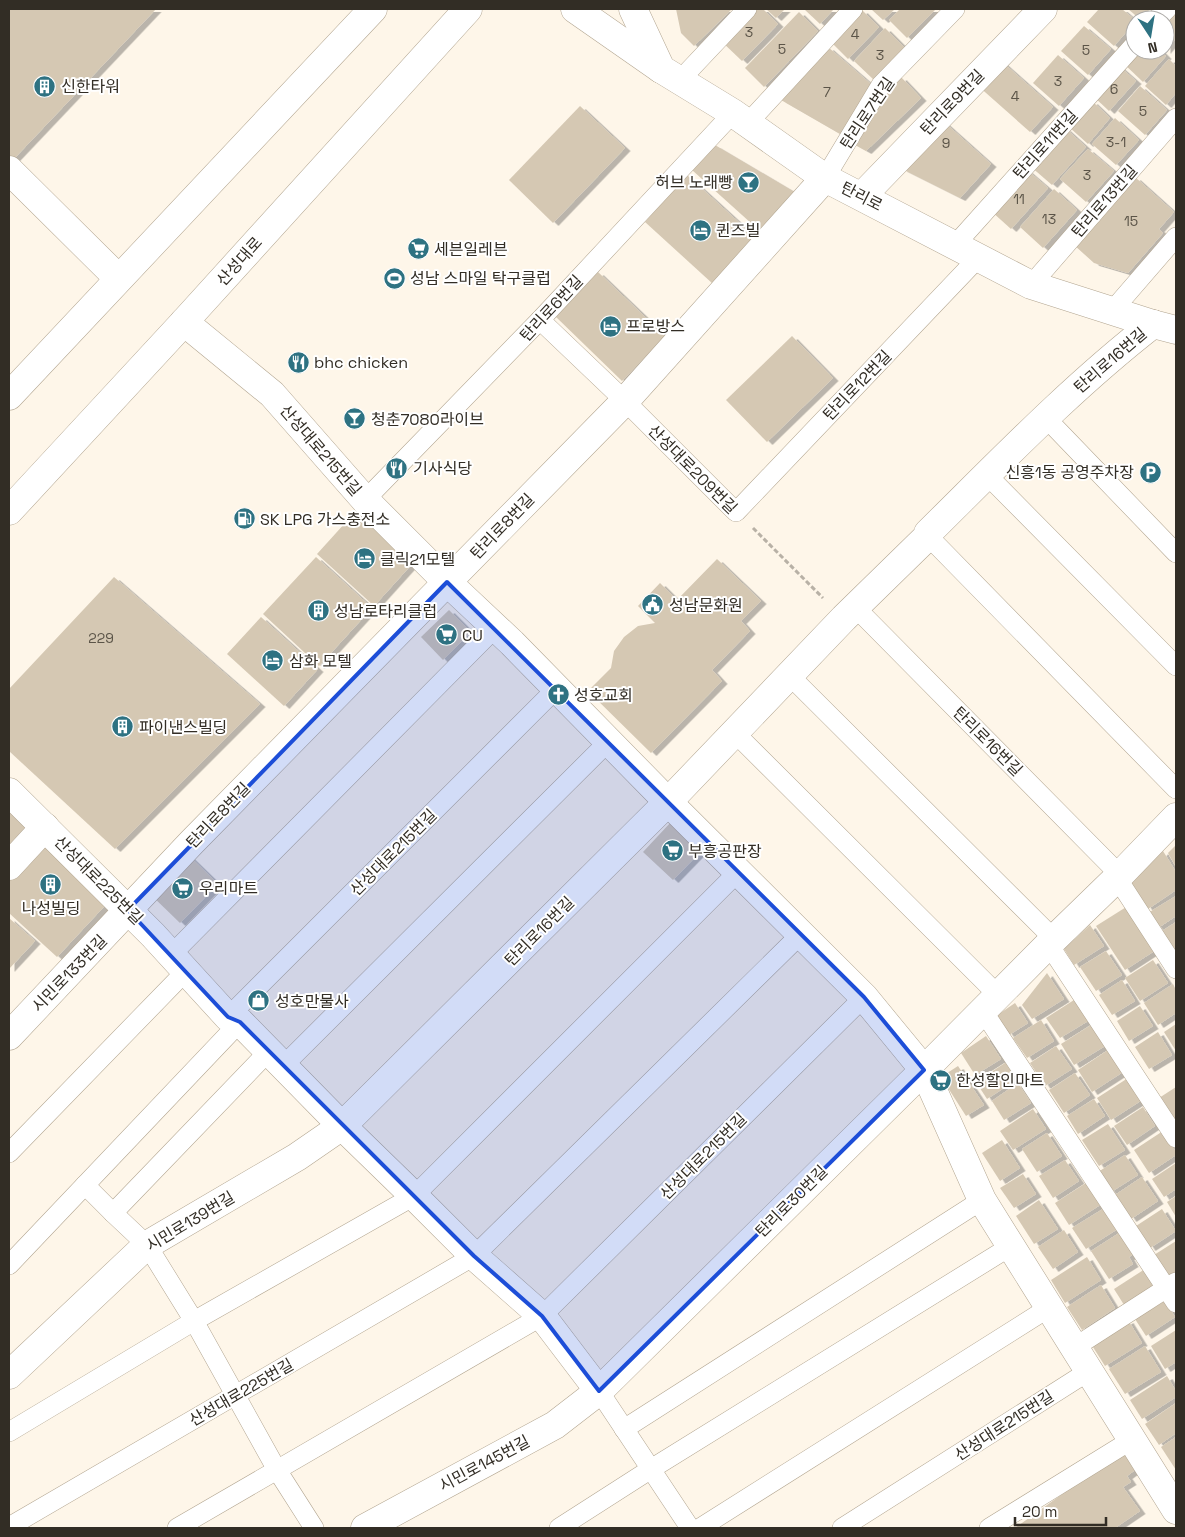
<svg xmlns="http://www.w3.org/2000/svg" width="1185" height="1537" viewBox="0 0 1185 1537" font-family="'Space Grotesk','Noto Sans KR',sans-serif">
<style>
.building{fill:#d5c8b3;filter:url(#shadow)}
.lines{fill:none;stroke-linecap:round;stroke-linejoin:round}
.service-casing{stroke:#b2a590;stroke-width:20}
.minor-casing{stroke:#b2a590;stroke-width:29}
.secondary-casing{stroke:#b2a590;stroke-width:29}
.primary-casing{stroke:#b2a590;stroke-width:29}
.path{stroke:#b8b1a6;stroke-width:3;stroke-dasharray:5 2.5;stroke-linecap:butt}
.service{stroke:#fff;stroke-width:19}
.minor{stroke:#fff;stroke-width:28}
.secondary{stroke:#fff;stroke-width:28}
.primary{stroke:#fff;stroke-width:28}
.marked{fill:#1d4ed8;fill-opacity:0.2;stroke:#1d4ed8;stroke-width:4;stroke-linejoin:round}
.labels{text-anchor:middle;stroke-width:4;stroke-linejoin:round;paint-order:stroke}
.number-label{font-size:14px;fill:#5b5448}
.poi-label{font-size:16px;fill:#322d25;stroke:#fff;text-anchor:start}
.street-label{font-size:16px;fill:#322d25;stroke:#fff}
</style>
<defs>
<filter id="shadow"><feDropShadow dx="5.5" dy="3" stdDeviation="0" flood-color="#0004"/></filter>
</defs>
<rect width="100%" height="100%" fill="#fef6e9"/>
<g class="building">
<polygon points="9,9 156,9 9,164"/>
<polygon points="676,9 732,9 694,46 681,33"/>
<polygon points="750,9 763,9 778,24 742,61 720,40"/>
<polygon points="766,9 785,9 776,18"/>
<polygon points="804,9 834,9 820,24"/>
<polygon points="871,9 895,9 883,20"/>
<polygon points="900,9 933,9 935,10 907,38 889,20"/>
<polygon points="1099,9 1122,9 1135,20 1135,22 1114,46 1087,22"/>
<polygon points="1128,9 1150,9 1141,20"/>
<polygon points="1174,9 1176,10 1176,38 1165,51 1165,20"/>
<polygon points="862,10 879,27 848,59 831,42"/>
<polygon points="799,12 818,31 764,87 745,68"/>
<polygon points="1084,26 1111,49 1088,75 1061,51"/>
<polygon points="885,28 906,49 875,81 854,61"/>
<polygon points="828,47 872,85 840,134 781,100"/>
<polygon points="1135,50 1160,50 1166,56 1143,82 1122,62"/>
<polygon points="1058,55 1084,78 1059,106 1033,83"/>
<polygon points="1169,59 1176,66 1176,93 1166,105 1145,86"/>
<polygon points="1000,60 1053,107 1030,132 977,85"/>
<polygon points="1119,66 1136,81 1109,111 1093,96"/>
<polygon points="901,77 921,98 866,151 850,142"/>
<polygon points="1140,86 1167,110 1145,135 1118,111"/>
<polygon points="1092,101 1110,118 1088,144 1069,127"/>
<polygon points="580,106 625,148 553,223 509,180"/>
<polygon points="1115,118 1139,140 1116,165 1092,144"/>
<polygon points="944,122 991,164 960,198 902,169"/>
<polygon points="1065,128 1086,147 1052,185 1030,166"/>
<polygon points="715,145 798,194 762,233 692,170"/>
<polygon points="1088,149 1114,171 1086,202 1060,179"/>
<polygon points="1027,170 1048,188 1011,229 991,211"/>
<polygon points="687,175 756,238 713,284 645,222"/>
<polygon points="1135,177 1174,212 1159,229 1163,233 1128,273 1094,263 1074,245"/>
<polygon points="1054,189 1077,210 1043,248 1020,227"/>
<polygon points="598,272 665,336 622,381 556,317"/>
<polygon points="792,336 833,378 767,442 726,400"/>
<polygon points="355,512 412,564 374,606 317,554"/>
<polygon points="316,557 372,608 319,666 263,614"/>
<polygon points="717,559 761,601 741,621 750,631 712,670 722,681 651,753 588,691 611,668 614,651 624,637 638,626 655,623 638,606 660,583 677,600"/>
<polygon points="114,577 260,704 115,849 9,751 9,689"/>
<polygon points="449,610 471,632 443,660 421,637"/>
<polygon points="261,617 318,669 284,706 227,654"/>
<polygon points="9,808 27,825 9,845"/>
<polygon points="671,822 701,851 673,880 643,852"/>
<polygon points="40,835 111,899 57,957 9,913 9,870"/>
<polygon points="1176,845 1176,867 1168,853"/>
<polygon points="1163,851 1176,872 1176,890 1148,909 1130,882"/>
<polygon points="187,854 218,884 180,923 149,893"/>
<polygon points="1176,896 1176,916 1158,928 1148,913"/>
<polygon points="1131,904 1159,948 1125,970 1096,926"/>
<polygon points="9,918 35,941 9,969"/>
<polygon points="1176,922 1176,947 1170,951 1159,933"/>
<polygon points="1090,925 1104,946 1074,965 1064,949"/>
<polygon points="1106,951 1122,975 1096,991 1080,967"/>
<polygon points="1153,960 1168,983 1140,1001 1125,978"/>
<polygon points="1047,973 1064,999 1032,1019 1022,1005"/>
<polygon points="1122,980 1135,1001 1112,1015 1099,995"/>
<polygon points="1173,984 1176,990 1176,1013 1158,1025 1144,1003"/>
<polygon points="1074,1000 1088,1021 1060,1038 1046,1018"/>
<polygon points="1015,1003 1028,1023 1009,1035 996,1016"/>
<polygon points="1140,1006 1153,1026 1129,1041 1117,1021"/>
<polygon points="1041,1020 1054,1041 1027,1058 1013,1038"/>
<polygon points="1176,1024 1176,1051 1164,1032"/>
<polygon points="1091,1025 1105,1046 1074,1065 1061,1044"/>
<polygon points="1158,1032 1172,1055 1149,1069 1135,1047"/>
<polygon points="986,1036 1001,1059 975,1075 961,1053"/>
<polygon points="1056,1046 1072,1069 1045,1086 1030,1063"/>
<polygon points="1108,1050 1123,1072 1092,1092 1078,1070"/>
<polygon points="1008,1061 1019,1078 987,1099 976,1082"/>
<polygon points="958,1066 984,1105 966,1116 941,1077"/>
<polygon points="1075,1073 1090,1095 1064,1113 1049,1090"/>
<polygon points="1128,1078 1142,1100 1111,1120 1097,1098"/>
<polygon points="1018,1083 1031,1103 1004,1120 992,1101"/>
<polygon points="1176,1087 1176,1121 1175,1122 1159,1098"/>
<polygon points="1094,1099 1105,1116 1078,1134 1067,1116"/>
<polygon points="1143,1107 1155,1126 1127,1145 1114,1126"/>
<polygon points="1033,1109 1046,1129 1013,1150 1000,1131"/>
<polygon points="1108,1124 1125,1150 1099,1166 1082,1140"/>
<polygon points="1163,1131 1176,1152 1176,1155 1149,1173 1134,1150"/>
<polygon points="1047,1133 1062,1156 1037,1172 1022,1149"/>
<polygon points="1002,1140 1020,1168 1000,1181 982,1153"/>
<polygon points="1125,1155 1138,1175 1111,1192 1098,1172"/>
<polygon points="1065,1160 1079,1181 1053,1198 1039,1176"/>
<polygon points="1176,1163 1176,1189 1164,1197 1152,1179"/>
<polygon points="1023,1174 1036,1194 1014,1208 1000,1188"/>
<polygon points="1142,1177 1158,1201 1131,1219 1115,1195"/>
<polygon points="1086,1183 1100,1205 1069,1225 1055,1203"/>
<polygon points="1176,1196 1176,1217 1167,1202"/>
<polygon points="1039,1200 1058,1229 1034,1244 1016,1216"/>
<polygon points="1103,1209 1116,1230 1086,1249 1072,1228"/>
<polygon points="1162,1209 1176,1231 1150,1248 1136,1226"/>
<polygon points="1064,1230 1078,1252 1053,1269 1038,1247"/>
<polygon points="1124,1230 1138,1251 1129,1257 1133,1264 1109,1279 1091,1251"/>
<polygon points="1176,1241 1176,1274 1170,1278 1154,1255"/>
<polygon points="1087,1257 1101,1280 1065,1303 1051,1280"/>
<polygon points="1145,1269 1158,1287 1126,1308 1114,1289"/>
<polygon points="1101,1285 1115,1308 1082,1330 1067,1307"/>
<polygon points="1165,1301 1175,1317 1146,1336 1135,1319"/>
<polygon points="1128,1320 1142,1343 1105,1366 1091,1344"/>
<polygon points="1176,1330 1176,1362 1165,1369 1151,1346"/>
<polygon points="1145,1346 1161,1372 1125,1394 1109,1369"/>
<polygon points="1167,1376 1176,1391 1176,1397 1142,1419 1130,1400"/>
<polygon points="1176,1403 1176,1433 1159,1445 1145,1424"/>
<polygon points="1176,1437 1176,1470 1161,1447"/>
<polygon points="1125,1449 1139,1467 1127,1476 1131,1482 1123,1487 1140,1511 1115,1528 1015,1528"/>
</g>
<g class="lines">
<defs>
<g id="service">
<polyline points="1156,20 1167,9"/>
<polyline points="680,80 747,9"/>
<polyline points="747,124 853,9"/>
<polyline points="825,178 881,85 955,9"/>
<polyline points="955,245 1135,44"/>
<polyline points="1031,285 1176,118"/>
<polyline points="1112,311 1176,237"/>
<polyline points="540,320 625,401 736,512 978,258"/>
<polyline points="1045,417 1176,553"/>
<polyline points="987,475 1176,666"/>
<polyline points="365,500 540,320 733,113"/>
<polyline points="928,536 1176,789"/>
<polyline points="855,607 1120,875"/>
<polyline points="789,675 1054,939"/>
<polyline points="735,733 998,995"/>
<polyline points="1117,878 1176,969"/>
<polyline points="1049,945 1176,1138"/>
<polyline points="172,954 496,627"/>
<polyline points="983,1011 1176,1303"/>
<polyline points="228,1017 557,688"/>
<polyline points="269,1051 113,1213 147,1245 194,1321 277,1470 314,1528"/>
<polyline points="283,1066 609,741"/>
<polyline points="9,1153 187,970"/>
<polyline points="85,1185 113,1213"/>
<polyline points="9,1265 240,1022"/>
<polyline points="1075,1347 1176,1282"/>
<polyline points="599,1391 690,1528"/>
<polyline points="624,1429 982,1200"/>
<polyline points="9,1432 194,1321 414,1196 738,872"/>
<polyline points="9,1527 474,1256 801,934"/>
<polyline points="177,1528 542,1316 864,997"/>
<polyline points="559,1528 651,1469 1011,1246"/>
<polyline points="700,1528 1050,1307"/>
<polyline points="842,1528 1089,1371"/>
<polyline points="989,1528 1133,1439"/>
</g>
<g id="minor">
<polyline points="9,170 118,278"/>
<polyline points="862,196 1043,9"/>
<polyline points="184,322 272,394 365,500 447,582 512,643 668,802 864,997 924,1070 982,1200 1176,1510"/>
<polyline points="9,792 153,935 228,1017 235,1018 240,1022 342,1126 414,1196 474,1256 542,1316 599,1391"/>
<polyline points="9,866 45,827"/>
<polyline points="9,1036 192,842 625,401 825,178"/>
<path d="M9,1375L147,1245L297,1157L342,1126L668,802L844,618L928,536V533C1001,461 1072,387 1153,324"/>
<polyline points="365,1528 555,1425 599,1391 924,1070 1054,939 1120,875 1176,817"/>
</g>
<polyline id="secondary" points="575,9 661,69 733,113 825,178 1031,285 1153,324 1176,330"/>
<g id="primary">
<polyline points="633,9 661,69"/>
<polyline points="9,396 373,9"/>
<polyline points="9,511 184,322 468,9"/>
</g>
</defs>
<use href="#service" class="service-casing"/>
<use href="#minor" class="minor-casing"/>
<use href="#secondary" class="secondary-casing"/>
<use href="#primary" class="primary-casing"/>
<polyline class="path" points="753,528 823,598"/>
<use href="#service" class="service"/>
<use href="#minor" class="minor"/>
<use href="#secondary" class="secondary"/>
<use href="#primary" class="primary"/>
</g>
<path class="marked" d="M447,582L864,997L924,1070L599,1391L542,1316L474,1256L240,1022L228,1017L128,910Z"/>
<defs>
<symbol id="building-disc" viewBox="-11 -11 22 22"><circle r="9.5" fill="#2e7282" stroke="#fff"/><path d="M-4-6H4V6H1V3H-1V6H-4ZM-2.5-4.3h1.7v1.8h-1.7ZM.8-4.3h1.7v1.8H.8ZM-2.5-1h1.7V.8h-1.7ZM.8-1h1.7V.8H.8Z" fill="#fff"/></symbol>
<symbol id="bar-disc" viewBox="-11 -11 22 22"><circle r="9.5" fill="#2e7282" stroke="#fff"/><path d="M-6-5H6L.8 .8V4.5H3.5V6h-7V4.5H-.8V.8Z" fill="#fff"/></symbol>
<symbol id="hotel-disc" viewBox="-11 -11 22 22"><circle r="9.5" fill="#2e7282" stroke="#fff"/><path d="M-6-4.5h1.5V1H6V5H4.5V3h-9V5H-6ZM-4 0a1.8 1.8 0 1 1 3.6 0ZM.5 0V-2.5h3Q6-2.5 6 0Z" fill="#fff"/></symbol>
<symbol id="supermarket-disc" viewBox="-11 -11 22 22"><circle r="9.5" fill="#2e7282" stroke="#fff"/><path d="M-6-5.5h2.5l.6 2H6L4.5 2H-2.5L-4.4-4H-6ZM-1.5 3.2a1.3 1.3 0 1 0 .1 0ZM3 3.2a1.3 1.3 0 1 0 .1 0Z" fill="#fff"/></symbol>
<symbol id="stadium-disc" viewBox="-11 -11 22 22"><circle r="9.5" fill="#2e7282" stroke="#fff"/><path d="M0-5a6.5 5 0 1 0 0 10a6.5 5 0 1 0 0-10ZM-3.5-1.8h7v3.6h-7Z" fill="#fff"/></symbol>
<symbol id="restaurant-disc" viewBox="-11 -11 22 22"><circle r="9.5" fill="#2e7282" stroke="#fff"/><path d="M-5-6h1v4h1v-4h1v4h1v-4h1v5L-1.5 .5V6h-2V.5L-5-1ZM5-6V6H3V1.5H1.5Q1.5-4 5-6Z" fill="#fff"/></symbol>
<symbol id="parking-disc" viewBox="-11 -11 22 22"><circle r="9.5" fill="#2e7282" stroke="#fff"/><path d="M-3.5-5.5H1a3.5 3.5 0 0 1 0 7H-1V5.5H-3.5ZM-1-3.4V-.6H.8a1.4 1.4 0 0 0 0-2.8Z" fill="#fff"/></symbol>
<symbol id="fuel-disc" viewBox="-11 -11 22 22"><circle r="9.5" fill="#2e7282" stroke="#fff"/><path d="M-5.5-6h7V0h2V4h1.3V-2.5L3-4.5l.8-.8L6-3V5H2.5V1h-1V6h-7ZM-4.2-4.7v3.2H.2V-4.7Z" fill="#fff"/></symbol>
<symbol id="civic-disc" viewBox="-11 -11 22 22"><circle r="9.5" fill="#2e7282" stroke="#fff"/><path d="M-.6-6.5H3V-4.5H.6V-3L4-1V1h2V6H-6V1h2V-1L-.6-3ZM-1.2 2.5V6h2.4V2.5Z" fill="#fff"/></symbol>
<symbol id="church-disc" viewBox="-11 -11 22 22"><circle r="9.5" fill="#2e7282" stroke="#fff"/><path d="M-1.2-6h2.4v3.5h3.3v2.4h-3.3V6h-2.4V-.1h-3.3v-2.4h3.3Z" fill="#fff"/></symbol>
<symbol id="shop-disc" viewBox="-11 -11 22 22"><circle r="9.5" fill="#2e7282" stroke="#fff"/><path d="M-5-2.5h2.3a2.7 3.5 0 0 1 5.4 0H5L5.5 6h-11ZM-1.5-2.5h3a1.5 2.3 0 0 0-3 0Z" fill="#fff"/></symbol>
</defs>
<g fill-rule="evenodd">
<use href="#building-disc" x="32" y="74" width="25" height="25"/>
<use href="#bar-disc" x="736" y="170" width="25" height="25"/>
<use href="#hotel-disc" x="688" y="218" width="25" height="25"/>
<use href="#supermarket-disc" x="406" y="236" width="25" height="25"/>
<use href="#stadium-disc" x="382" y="266" width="25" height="25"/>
<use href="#hotel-disc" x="598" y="314" width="25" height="25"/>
<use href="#restaurant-disc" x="286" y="350" width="25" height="25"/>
<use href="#bar-disc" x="342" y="406" width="25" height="25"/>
<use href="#restaurant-disc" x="384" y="456" width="25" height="25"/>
<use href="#parking-disc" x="1138" y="460" width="25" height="25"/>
<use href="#fuel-disc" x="232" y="506" width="25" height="25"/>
<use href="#hotel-disc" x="352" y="546" width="25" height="25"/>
<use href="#civic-disc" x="640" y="592" width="25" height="25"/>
<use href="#building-disc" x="306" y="598" width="25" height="25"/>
<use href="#supermarket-disc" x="434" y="622" width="25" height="25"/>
<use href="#hotel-disc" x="260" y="648" width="25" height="25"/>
<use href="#church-disc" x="546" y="682" width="25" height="25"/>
<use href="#building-disc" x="110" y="714" width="25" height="25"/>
<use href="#supermarket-disc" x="660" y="838" width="25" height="25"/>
<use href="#building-disc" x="38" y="872" width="25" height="25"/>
<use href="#supermarket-disc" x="170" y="876" width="25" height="25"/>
<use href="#shop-disc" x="246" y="988" width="25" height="25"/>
<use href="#supermarket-disc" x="928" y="1068" width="25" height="25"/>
</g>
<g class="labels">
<g class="number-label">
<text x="749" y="37">3</text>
<text x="855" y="39">4</text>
<text x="782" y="54">5</text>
<text x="1086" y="55">5</text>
<text x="880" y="60">3</text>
<text x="1058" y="86">3</text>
<text x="1114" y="94">6</text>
<text x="827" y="97">7</text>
<text x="1015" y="101">4</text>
<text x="1143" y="116">5</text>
<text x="1116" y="147">3-1</text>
<text x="946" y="148">9</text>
<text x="1087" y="180">3</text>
<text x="1019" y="204">11</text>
<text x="1049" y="224">13</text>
<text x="1131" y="226">15</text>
<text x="101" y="643">229</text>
</g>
<g class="poi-label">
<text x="61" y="92">신한타워</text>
<text x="733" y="188" text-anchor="end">허브 노래빵</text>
<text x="716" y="236">퀸즈빌</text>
<text x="434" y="255">세븐일레븐</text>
<text x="410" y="284">성남 스마일 탁구클럽</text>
<text x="626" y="332">프로방스</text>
<text x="314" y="368">bhc chicken</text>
<text x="371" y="425">청춘7080라이브</text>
<text x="413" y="474">기사식당</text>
<text x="1134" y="478" text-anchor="end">신흥1동 공영주차장</text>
<text x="260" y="525">SK LPG 가스충전소</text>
<text x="380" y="565">클릭21모텔</text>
<text x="669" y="611">성남문화원</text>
<text x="334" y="617">성남로타리클럽</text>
<text x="462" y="641">CU</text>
<text x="289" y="667">삼화 모텔</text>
<text x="574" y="701">성호교회</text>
<text x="139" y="733">파이낸스빌딩</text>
<text x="688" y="857">부흥공판장</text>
<text x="199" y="894">우리마트</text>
<text x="51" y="914" text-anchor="middle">나성빌딩</text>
<text x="275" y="1007">성호만물사</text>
<text x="956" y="1086">한성할인마트</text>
</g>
<g class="street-label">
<text transform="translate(952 102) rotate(-46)" y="6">탄리로9번길</text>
<text transform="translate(867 113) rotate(-56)" y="6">탄리로7번길</text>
<text transform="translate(1045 144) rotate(-48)" y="6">탄리로11번길</text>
<text transform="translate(862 196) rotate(27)" y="6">탄리로</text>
<text transform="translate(1104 201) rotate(-49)" y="6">탄리로13번길</text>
<text transform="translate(239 261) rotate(-48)" y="6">산성대로</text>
<text transform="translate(551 308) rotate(-47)" y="6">탄리로6번길</text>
<text transform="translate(1110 360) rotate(-41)" y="6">탄리로16번길</text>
<text transform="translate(857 385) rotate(-46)" y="6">탄리로12번길</text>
<text transform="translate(321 450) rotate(49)" y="6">산성대로215번길</text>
<text transform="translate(693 469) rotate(45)" y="6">산성대로209번길</text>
<text transform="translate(502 526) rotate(-46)" y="6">탄리로8번길</text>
<text transform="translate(988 741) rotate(45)" y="6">탄리로16번길</text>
<text transform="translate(218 815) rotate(-46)" y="6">탄리로8번길</text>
<text transform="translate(393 852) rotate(-45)" y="6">산성대로215번길</text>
<text transform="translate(99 880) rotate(45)" y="6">산성대로225번길</text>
<text transform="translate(539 931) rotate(-45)" y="6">탄리로16번길</text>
<text transform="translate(69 973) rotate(-46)" y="6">시민로133번길</text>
<text transform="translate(703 1156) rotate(-45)" y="6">산성대로215번길</text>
<text transform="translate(791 1201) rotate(-45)" y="6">탄리로30번길</text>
<text transform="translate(190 1221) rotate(-31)" y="6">시민로139번길</text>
<text transform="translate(241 1392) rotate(-30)" y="6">산성대로225번길</text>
<text transform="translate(1004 1425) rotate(-33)" y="6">산성대로215번길</text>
<text transform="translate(484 1463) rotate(-28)" y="6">시민로145번길</text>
</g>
</g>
<rect width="1185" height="1537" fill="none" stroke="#322d25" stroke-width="20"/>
<g transform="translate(1150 35) rotate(168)"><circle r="24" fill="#ffffff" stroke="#adaba8"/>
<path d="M0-4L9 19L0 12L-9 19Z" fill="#2e7282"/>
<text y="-8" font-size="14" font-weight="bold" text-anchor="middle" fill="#322d25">N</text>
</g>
<path d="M1015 1517v8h91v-8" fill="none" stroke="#322d25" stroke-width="2.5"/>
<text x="1022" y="1517" font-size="15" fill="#322d25" stroke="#ffffff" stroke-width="4" paint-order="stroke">20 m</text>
</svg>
